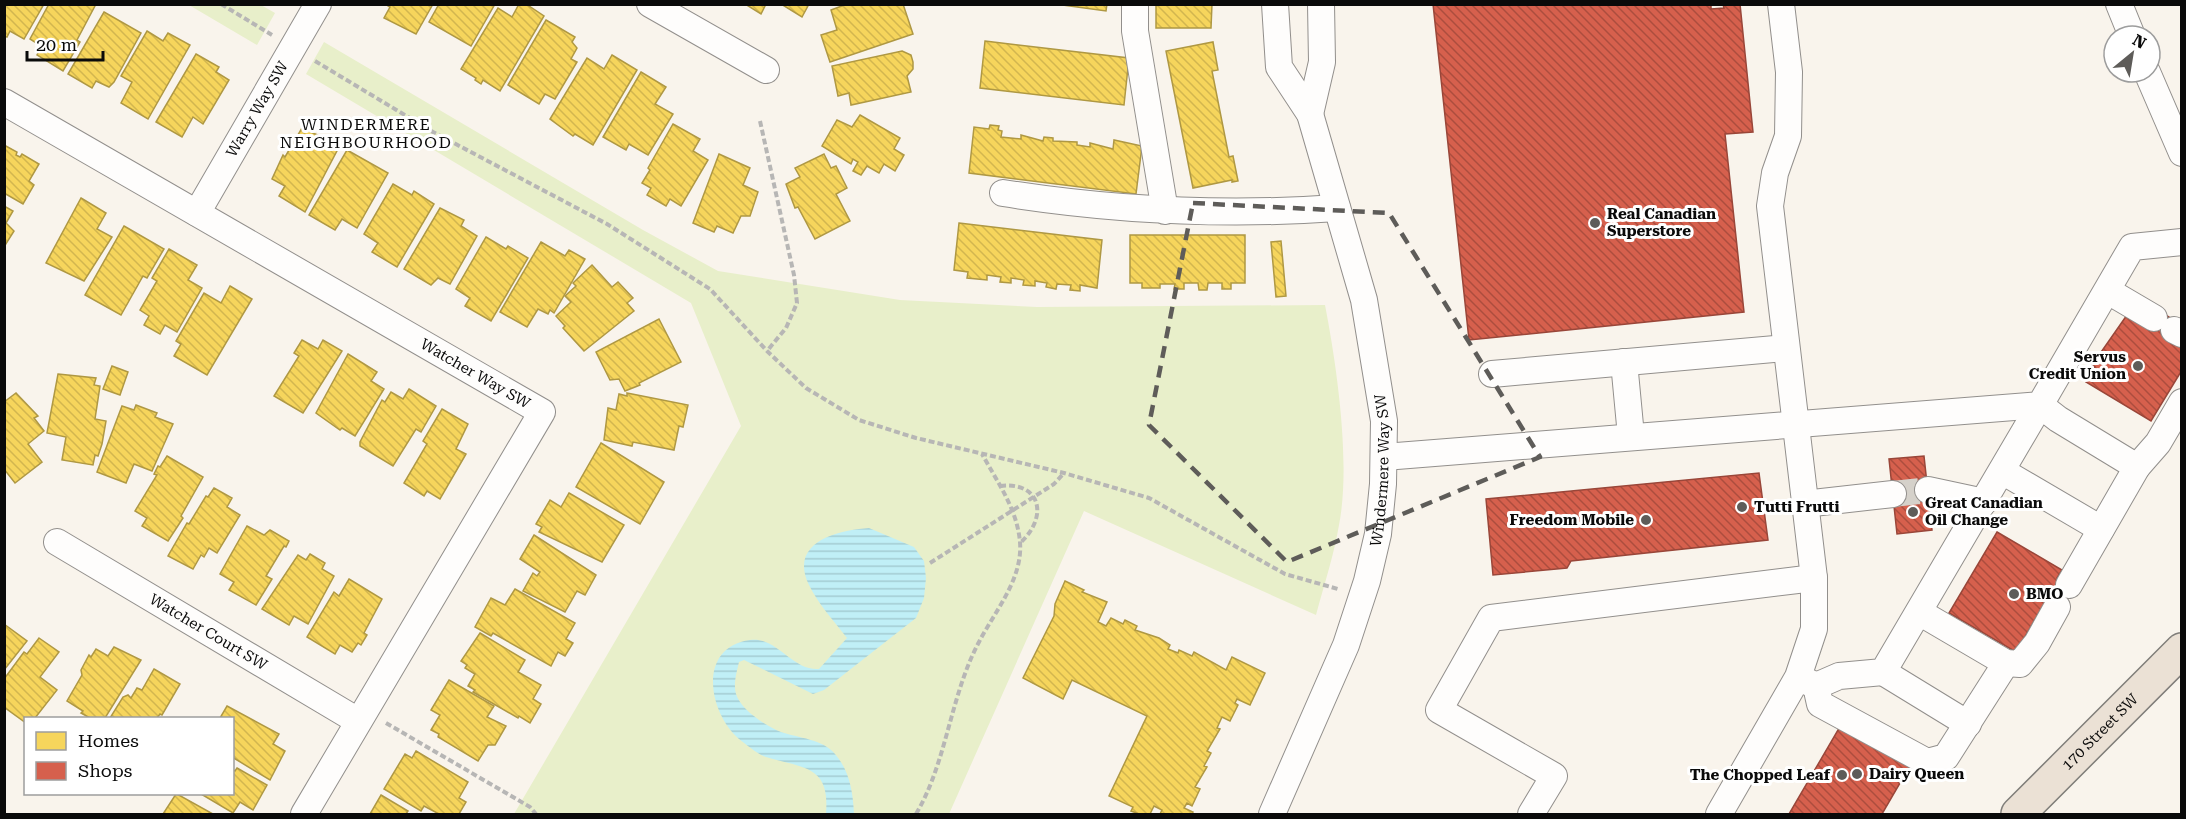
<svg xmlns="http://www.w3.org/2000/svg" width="2186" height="819" viewBox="0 0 2186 819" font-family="'Roboto Serif',serif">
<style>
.park{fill:#e8efca}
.water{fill:url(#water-rules)}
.homes{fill:url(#homes-back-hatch);stroke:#af9843;stroke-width:1.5}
.shops{fill:url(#shops-back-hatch);stroke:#994639;stroke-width:1.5}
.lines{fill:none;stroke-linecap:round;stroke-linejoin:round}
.minor-tunnel{stroke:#d5d1ca;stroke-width:26;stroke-dasharray:26 13;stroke-linecap:butt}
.minor-casing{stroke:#928f8c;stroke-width:28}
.major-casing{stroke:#7f7d79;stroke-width:36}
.path{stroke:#b7b6b5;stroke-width:4;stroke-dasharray:6 3;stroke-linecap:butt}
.minor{stroke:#fefdfc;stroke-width:26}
.major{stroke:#ebe1d5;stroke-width:33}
.marked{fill:none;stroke:#5e5c59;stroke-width:4.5;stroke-dasharray:12 8;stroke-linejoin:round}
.poi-dot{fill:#5e5c59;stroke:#fff;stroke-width:2}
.labels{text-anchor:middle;stroke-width:6;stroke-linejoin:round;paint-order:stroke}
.street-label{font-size:15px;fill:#0a0a0a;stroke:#fff}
.poi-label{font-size:15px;font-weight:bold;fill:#0a0a0a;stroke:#fff;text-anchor:start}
.neighbourhood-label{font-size:16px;letter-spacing:1.5px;fill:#0a0a0a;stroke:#fff}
</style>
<defs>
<pattern id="water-rules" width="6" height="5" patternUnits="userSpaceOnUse" patternTransform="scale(1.5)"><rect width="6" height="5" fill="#c0eff6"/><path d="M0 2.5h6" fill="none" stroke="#a4ccd2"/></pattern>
<pattern id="homes-back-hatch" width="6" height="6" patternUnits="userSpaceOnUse" patternTransform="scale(1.5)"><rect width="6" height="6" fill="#f6d55c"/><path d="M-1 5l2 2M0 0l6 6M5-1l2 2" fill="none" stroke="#d2b64f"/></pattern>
<pattern id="shops-back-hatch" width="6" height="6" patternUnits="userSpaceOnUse" patternTransform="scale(1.5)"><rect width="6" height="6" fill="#d6604d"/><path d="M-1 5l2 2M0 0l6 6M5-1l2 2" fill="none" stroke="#ac4d3e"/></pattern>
</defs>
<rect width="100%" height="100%" fill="#f9f4ec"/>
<g class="park">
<polygon points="189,5 261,5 275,13 257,45"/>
<path d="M324,42L643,230L718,271L900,300L1037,307L1325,305C1337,367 1351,464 1339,525C1334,555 1324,585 1316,615L1084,511L949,814H514L741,426L691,303L306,74Z"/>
</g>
<path class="water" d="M869,528L914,547L924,561L926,578L924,598L916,618L824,690L813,694L744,660L739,662C737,671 733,684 736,694C741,710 766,726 781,732C798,738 823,739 835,754C850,771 853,793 854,814H826C827,800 827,782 814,773C802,764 780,762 766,757C757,754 747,745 739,739C708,712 697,647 750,640C777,636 792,671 819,669L847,638C835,622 818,604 809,585C788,542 838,530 869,528Z"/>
<g class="homes">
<polygon points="4,4 44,4 24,39 10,31 7,37 4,36"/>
<polygon points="49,4 96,4 77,40 80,42 63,71 37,55 41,46 30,39"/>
<polygon points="385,4 433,4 416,34 384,18 390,7"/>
<polygon points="439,4 495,4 471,46 429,22"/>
<polygon points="519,4 526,4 544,16 500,91 483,80 481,84 475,80 476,78 461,69 498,8 512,17"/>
<polygon points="745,4 766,4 761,14"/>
<polygon points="781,4 809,4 802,17"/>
<polygon points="847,4 903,4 913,34 830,62 821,35 837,30 831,10"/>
<polygon points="1055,4 1107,4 1106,11"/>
<polygon points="1156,4 1212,4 1211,28 1156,28"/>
<polygon points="104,12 141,33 114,82 109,87 96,81 92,88 68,74"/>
<polygon points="546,20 575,37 572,42 577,48 571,59 577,62 555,99 545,94 539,104 508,85"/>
<polygon points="147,31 163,41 168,33 190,45 148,119 121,103 132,82 121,76"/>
<polygon points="985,41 1129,58 1124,105 980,88"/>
<polygon points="1213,42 1218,70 1212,71 1229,157 1233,156 1238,181 1232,182 1232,180 1193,188 1166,51"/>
<polygon points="902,51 911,55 913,62 913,69 907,76 911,92 851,105 849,93 838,96 832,66"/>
<polygon points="196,54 219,67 216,72 229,80 203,124 193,117 182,137 156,122"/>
<polygon points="612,55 637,70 593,145 575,134 573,136 550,119 587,58 604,69"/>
<polygon points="641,72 666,87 655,104 673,114 648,155 629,144 626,150 603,137"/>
<polygon points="860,115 900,138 894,149 904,155 895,171 884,164 879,173 867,166 861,175 853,171 858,162 853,159 851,164 822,146 837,120 852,127"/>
<polygon points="673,124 700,139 693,151 708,160 681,206 670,199 666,206 647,195 651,188 642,183 650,170 648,168"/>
<polygon points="990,125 999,126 998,130 1002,131 1001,137 1021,139 1021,135 1043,141 1044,137 1053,138 1053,141 1077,142 1077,145 1090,147 1090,143 1113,149 1114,140 1142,146 1136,194 969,173 974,127 989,129"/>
<polygon points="302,128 340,145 305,212 279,196 285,186 272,179 283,155 285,157"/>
<polygon points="4,145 17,152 16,155 20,157 22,154 39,164 29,181 34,185 23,204 4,193"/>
<polygon points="347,150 388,173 357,228 342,219 335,230 309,215"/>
<polygon points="719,154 750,168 743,185 758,192 750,216 741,216 733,233 717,226 714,232 693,223"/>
<polygon points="824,154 831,168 836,166 847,188 836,194 850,221 815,239 798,207 795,208 786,184 800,177 795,168"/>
<polygon points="393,184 412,195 414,191 434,204 397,267 372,252 378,243 364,234"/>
<polygon points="81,198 106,213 97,229 112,237 84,281 46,263"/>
<polygon points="4,206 13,211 6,223 14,231 4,247"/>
<polygon points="440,208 464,220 461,226 477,236 450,284 438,278 431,285 404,269"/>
<polygon points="959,223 1102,240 1097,288 1080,285 1080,291 1070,290 1071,285 1057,284 1056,289 1046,287 1047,283 1035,281 1035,286 1023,285 1024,280 1011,278 1011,283 1000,282 1001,277 987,275 987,280 967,278 968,272 954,270"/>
<polygon points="124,226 164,249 147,278 143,276 121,315 85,295"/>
<polygon points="1130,235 1245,235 1245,283 1231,283 1231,289 1222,289 1222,283 1208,283 1207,290 1199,290 1198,283 1184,283 1184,289 1174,289 1175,284 1160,284 1160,288 1142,288 1142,283 1130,283"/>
<polygon points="486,237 506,249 508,246 528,258 491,321 465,306 470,298 456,289"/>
<polygon points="1281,241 1286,296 1276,297 1271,242"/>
<polygon points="541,242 565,256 569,250 585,259 554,313 550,310 548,314 538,309 527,327 500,312"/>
<polygon points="169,249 197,265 188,280 202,288 177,332 165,325 160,334 144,325 149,316 140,310 157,281 152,278"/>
<polygon points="592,265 612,287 618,282 633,298 627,303 634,311 584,351 563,328 565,326 556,316 571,302 565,296 576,286 573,283"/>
<polygon points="230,286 252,299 207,375 174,356 181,344 176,341 204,293 221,303"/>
<polygon points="659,319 681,362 639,383 640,385 625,391 619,379 610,380 596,352"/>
<polygon points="302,340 318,349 323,340 342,351 303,413 274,396 299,356 294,353"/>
<polygon points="348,354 377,372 371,381 384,389 355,436 342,428 340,430 316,413"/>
<polygon points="112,366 128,372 120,395 103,389"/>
<polygon points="58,374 96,378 94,385 100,386 95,419 106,421 102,444 98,456 95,455 93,465 62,460 66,437 47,433"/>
<polygon points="409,389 436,406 421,432 416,429 393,466 360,446 360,442 382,400 385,402 391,392 403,399"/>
<polygon points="16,393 38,416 34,418 44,431 28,444 42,462 15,483 4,469 4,402"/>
<polygon points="627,393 688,405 683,427 679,426 674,450 633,442 632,446 604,440 608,408 616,410 619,394 627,396"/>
<polygon points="136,405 157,413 155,417 173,424 152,471 134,464 126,483 97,472 122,406 134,410"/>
<polygon points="442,409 468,424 456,449 466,454 440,499 427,491 424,496 404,483 427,444 423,441"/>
<polygon points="601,443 664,482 640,524 576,487"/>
<polygon points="167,456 203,477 181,516 183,518 168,541 142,526 147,518 135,511 157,475 154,474 158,466 160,467"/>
<polygon points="214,488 232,498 227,507 240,515 217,553 209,548 204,557 201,555 193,569 168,556 187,523 189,524 206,496 208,497"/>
<polygon points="569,493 624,525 602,562 539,532 542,527 536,524 550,500 561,507"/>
<polygon points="247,526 264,535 270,530 289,541 286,547 284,546 266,576 272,579 256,605 229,590 234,582 220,574"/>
<polygon points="534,535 596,575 585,595 577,591 565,612 523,591 533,573 537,576 540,572 520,559"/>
<polygon points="310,554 325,563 322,569 334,576 308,624 294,616 289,625 262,609 298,555 306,560"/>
<polygon points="349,579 382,599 364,633 367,635 361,645 358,643 352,652 340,645 335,654 307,637 334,592 339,596"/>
<polygon points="1065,581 1084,590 1082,592 1107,602 1098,622 1106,626 1111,618 1123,624 1125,620 1137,626 1135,630 1159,638 1170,645 1168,649 1178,653 1179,650 1192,656 1194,652 1226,670 1232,657 1265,673 1250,705 1237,699 1235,703 1238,705 1230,721 1222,717 1217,728 1220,729 1207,751 1211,753 1204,766 1207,767 1195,787 1200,789 1192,806 1187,803 1184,808 1193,812 1192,814 1160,814 1162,810 1154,806 1150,814 1139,814 1131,811 1133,807 1109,796 1147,716 1072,680 1063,699 1023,678 1054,616 1055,604"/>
<polygon points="515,589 575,623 566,639 573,643 565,656 558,652 551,666 493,633 491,636 475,627 491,598 505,605"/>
<polygon points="4,624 27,641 4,670"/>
<polygon points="480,633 525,660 518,672 541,685 533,699 541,704 530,723 519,716 518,718 473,692 475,690 468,686 475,674 465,668 467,665 461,661"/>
<polygon points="39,638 59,652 40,677 57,690 35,718 26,718 26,723 4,707 4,679 24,652 27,654"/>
<polygon points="114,647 141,660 105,718 90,718 81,713 83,711 67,701 82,675 81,670 89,655 91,657 96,649 108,656"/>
<polygon points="154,669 180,684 162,715 160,714 157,718 110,718 123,697 128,695 131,698 137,688 142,690"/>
<polygon points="449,680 494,706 487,717 506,726 495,745 488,745 478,761 438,737 439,734 431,730 440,715 431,710"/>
<polygon points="227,706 279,734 273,744 285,751 270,780 232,757 232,718 220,718"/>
<polygon points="416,751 468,782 459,798 466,802 459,814 439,814 424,806 421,811 384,789 405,754 412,758"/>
<polygon points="237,768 267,785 253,810 240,802 233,813 201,794 232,794 232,769 235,771"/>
<polygon points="176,794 177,794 213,814 163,814"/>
<polygon points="381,795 408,811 406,814 370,814"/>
</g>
<g class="shops">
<polygon points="1433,4 1711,4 1711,9 1724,8 1723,4 1740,4 1753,132 1725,134 1744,312 1469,340"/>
<polygon points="2158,310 2178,323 2168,340 2182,348 2182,370 2151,421 2086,382 2095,367 2092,365 2127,315"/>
<polygon points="1924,456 1932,530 1897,534 1889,459"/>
<polygon points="1759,473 1768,540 1571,561 1567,568 1493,575 1486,499"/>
<polygon points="1997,532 2062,570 2057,578 2072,587 2059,609 2046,601 2016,652 1949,613"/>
<polygon points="1845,718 1914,759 1882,814 1789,814"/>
</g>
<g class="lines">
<polyline class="minor-tunnel" points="1893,494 1928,490"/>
<defs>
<g id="minor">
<polyline points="650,4 766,70"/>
<polyline points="1135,4 1135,31 1165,211"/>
<polyline points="2119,4 2132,36"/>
<polyline points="2147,72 2182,153"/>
<path id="s1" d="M4,102L542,412L304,814"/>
<polyline points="1310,114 1322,62 1321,4"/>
<path d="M1003,193C1117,211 1223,216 1337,208"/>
<path id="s2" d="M197,213L318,4"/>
<polyline points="2108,291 2154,318"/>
<polyline points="2174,330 2182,334"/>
<polyline points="1624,362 1631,436"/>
<polyline points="1492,374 1785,348"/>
<polyline points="1384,457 2040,405 2132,247 2182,242"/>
<polyline points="2137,467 2158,443 2182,402"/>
<polyline points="2002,471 2101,529"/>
<polyline points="1928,490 1984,502"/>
<polyline points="1804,504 1893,494"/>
<path id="s3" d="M57,542L358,721"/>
<polyline points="1919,612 2006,663 2020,664 2037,643 2057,607"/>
<polyline points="1883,672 1968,724"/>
<polyline points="1800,678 1816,686 1820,704 1927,762 1946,757 2006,663"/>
<polyline points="1816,686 1839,676 1883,672 2040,405 2058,419 2137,467 2069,585"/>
<path id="s4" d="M1272,814L1346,645L1367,581L1378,534L1383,484L1384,421L1364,300L1310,114L1279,67L1275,4"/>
<polyline points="1531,814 1554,776 1439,710 1491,618 1814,578"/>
<polyline points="1719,814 1798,677 1814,629 1814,578 1770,206 1775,173 1788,136 1789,72 1781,4"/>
</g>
<g id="major">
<path id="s5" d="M2018,814L2182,650"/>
</g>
</defs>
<use href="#minor" class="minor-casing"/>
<use href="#major" class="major-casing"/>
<g class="path">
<polyline points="221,4 272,35"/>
<polyline points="315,61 433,132 607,224 710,289 767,351 806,388 859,420 916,438 1064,473 1149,498 1285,574 1338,589"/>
<polyline points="760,121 794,275 797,303 786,328 767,351"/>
<path d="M1000,486C1041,481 1049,517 1020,543"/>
<polyline points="930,563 1054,484 1064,473"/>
<polyline points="386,723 530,807 536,814"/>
<path d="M916,814C947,762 950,696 979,642C995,611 1023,579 1020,542C1017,509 998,483 982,454"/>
</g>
<use href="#minor" class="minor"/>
<use href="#major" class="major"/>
</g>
<path class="marked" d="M1193,203L1389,213L1540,457L1287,562L1149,425Z"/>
<g class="poi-dot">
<circle cx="1595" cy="223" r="6"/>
<circle cx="2138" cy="366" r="6"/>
<circle cx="1742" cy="507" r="6"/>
<circle cx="1913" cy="512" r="6"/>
<circle cx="1646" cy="520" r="6"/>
<circle cx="2014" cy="594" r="6"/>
<circle cx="1857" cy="774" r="6"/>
<circle cx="1842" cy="775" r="6"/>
</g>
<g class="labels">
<g class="street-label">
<text dy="5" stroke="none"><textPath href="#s2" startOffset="120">Warry Way SW</textPath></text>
<text dy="5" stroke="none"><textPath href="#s1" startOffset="544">Watcher Way SW</textPath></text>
<text dy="5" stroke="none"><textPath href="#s4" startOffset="364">Windermere Way SW</textPath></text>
<text dy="5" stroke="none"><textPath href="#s3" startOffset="176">Watcher Court SW</textPath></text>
<text dy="5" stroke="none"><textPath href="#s5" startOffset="116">170 Street SW</textPath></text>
</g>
<g class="poi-label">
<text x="1607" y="219">Real Canadian<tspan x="1607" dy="17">Superstore</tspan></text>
<text x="2126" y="362" text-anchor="end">Servus<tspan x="2126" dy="17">Credit Union</tspan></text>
<text x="1925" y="508">Great Canadian<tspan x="1925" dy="17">Oil Change</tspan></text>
<text x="1754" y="512">Tutti Frutti</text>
<text x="1634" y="525" text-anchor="end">Freedom Mobile</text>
<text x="2026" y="599">BMO</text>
<text x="1869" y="779">Dairy Queen</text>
<text x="1830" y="780" text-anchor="end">The Chopped Leaf</text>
</g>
<g class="neighbourhood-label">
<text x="366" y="130">WINDERMERE<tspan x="366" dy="18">NEIGHBOURHOOD</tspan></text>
</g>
</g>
<rect width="2186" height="819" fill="none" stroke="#0a0a0a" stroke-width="12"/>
<rect x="24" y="717" width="210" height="78" fill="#ffffff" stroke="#9d9d9d" stroke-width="1.5"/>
<rect x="36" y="732" width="30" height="18" fill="#f6d55c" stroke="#9d9d9d" stroke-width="1.5"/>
<text x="78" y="747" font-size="18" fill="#0a0a0a">Homes</text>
<rect x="36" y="762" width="30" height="18" fill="#d6604d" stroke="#9d9d9d" stroke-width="1.5"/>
<text x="78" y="777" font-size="18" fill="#0a0a0a">Shops</text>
<g transform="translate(2132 54) rotate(30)"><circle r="28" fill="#ffffff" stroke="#9d9d9d" stroke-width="1.5"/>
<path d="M0-4.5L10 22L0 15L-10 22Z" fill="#5e5c59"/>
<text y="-9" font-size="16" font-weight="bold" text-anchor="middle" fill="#0a0a0a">N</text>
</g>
<path d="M27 51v9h76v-9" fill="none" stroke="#0a0a0a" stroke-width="3"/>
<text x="36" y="51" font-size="18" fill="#0a0a0a" stroke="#ffffff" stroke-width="4.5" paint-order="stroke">20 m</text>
</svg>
